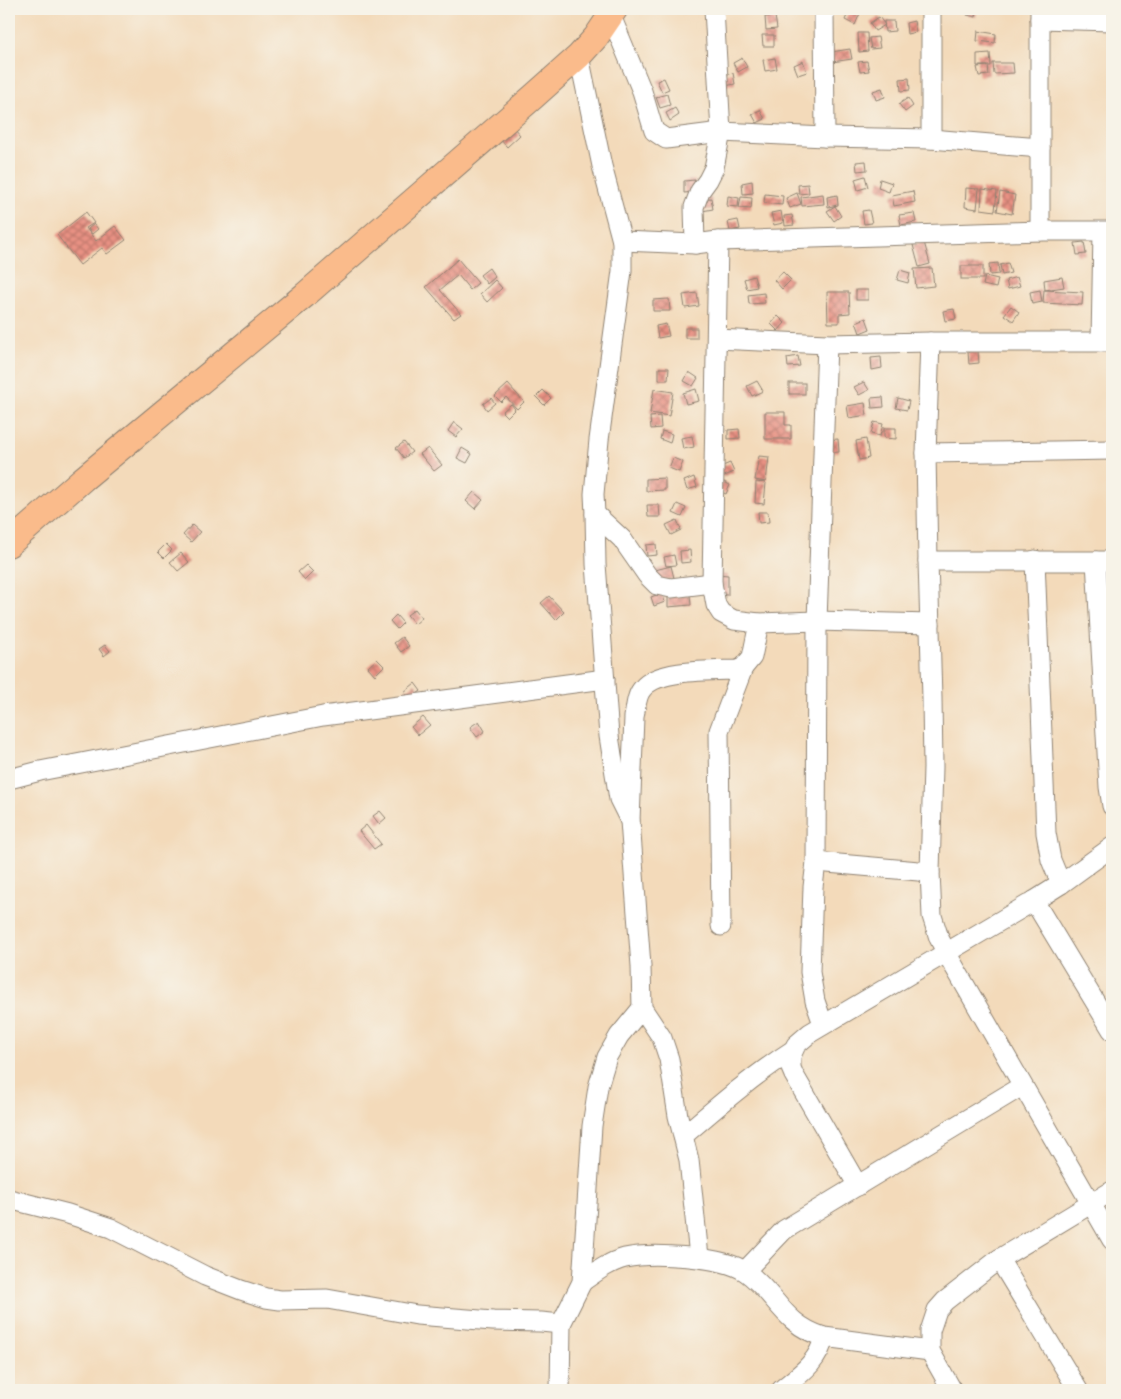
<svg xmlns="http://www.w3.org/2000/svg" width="1121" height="1399" viewBox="0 0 1121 1399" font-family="'IM FELL Great Primer',serif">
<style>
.building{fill:url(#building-cross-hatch)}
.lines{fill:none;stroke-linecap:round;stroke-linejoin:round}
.minor-casing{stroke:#8f8272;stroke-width:21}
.major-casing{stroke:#8f8272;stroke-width:27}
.minor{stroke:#fff;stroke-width:19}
.major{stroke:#fabb8b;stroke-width:25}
</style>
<defs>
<pattern id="building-cross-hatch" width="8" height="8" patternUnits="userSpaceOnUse" patternTransform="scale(1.25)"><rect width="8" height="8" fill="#e89183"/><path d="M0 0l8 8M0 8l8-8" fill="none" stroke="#bc776b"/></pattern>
</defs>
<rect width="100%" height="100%" fill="#f7f3e8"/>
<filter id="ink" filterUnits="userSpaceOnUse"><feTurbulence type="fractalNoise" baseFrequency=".02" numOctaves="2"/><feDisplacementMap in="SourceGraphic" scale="10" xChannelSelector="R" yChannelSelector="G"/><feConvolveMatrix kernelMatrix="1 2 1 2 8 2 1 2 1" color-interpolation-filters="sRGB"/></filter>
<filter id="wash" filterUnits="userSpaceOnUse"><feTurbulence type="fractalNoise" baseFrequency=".0096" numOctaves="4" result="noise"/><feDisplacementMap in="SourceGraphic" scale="20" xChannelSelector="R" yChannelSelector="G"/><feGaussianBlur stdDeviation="1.12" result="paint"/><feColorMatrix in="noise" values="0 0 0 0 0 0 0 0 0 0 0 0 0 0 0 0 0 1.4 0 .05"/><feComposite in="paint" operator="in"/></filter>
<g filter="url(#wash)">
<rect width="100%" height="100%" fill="#f3daba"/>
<g id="blocks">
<g class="building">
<polygon points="850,9 861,11 855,25 845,20"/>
<polygon points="968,9 977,9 976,17 967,15"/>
<polygon points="775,16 777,29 766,30 765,17"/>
<polygon points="879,17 885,25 875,31 870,23"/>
<polygon points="884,21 894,21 895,31 885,32"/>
<polygon points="914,21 916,32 907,34 906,23"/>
<polygon points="978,31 996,34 995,43 977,41"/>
<polygon points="858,33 867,33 868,51 859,52"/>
<polygon points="762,35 774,35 774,46 763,46"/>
<polygon points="878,37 880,48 871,49 869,38"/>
<polygon points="850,49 852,59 832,62 831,52"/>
<polygon points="990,53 991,66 977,66 977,54"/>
<polygon points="742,58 747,67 738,72 733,63"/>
<polygon points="775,58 777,69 765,71 763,60"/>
<polygon points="803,61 807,72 798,75 794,65"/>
<polygon points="867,61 869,71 860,72 858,62"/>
<polygon points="993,63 1013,63 1014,73 994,74"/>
<polygon points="988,66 989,75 979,76 977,67"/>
<polygon points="733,73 735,84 725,86 723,75"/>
<polygon points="664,78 669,89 662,92 657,81"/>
<polygon points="909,78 910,90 901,91 900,79"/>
<polygon points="882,88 885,97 876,100 873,91"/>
<polygon points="667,94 670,105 660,108 656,97"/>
<polygon points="908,98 913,106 905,112 899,104"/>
<polygon points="675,108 679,115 670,121 666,113"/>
<polygon points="760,110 765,119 757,123 752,114"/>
<polygon points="513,127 520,135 507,147 500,139"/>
<polygon points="866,161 867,170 857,171 856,162"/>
<polygon points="865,176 868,187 858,190 855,179"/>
<polygon points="880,179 892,183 889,192 878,188"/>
<polygon points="695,180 695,192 684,193 684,181"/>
<polygon points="752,181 753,193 743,194 742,183"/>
<polygon points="808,184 809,193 799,194 798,185"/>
<polygon points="966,188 979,189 977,209 965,207"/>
<polygon points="982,189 997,191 995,211 981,209"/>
<polygon points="913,191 915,202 894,206 892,195"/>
<polygon points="1000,192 1015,195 1012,214 997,211"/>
<polygon points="797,193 801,204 790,208 786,198"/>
<polygon points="765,194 783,196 782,205 764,203"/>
<polygon points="823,194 824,204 802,206 801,197"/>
<polygon points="837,195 838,205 828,207 827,197"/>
<polygon points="728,196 739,198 738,207 727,206"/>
<polygon points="741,197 752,198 751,209 739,208"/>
<polygon points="711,198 713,209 702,211 701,199"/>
<polygon points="835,206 841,216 834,221 827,211"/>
<polygon points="869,210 872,223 864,224 862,211"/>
<polygon points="781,211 783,223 774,225 771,213"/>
<polygon points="86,212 94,223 86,228 96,241 115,226 126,240 107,254 102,248 80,265 57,235"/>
<polygon points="914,213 916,222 901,225 899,215"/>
<polygon points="792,215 794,225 785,226 784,216"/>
<polygon points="738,220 740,229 730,231 728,222"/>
<polygon points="94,224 98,229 92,234 88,229"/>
<polygon points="924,242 930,264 919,267 913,245"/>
<polygon points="1084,242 1086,254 1077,255 1075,243"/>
<polygon points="458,259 478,283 470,290 458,275 440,290 461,314 454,319 426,287"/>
<polygon points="998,263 999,274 990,275 989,264"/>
<polygon points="1008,263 1011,273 1002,275 1000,265"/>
<rect x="961" y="266" width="22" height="13"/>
<polygon points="489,268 495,277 487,284 480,275"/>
<polygon points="932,268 934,286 916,288 914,269"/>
<polygon points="900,270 910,273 908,283 897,280"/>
<polygon points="783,272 791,280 782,289 774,280"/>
<polygon points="754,276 757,287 747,289 744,279"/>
<polygon points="985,276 998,279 996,288 983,285"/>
<polygon points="1017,277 1020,286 1008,289 1006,280"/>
<polygon points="1062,277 1064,287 1045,290 1044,280"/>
<polygon points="495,280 502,288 487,302 480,294"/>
<rect x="856" y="290" width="12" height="10"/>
<polygon points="1040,290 1042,302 1032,304 1030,292"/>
<polygon points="1044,290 1083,292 1082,305 1043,303"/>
<polygon points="827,292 849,292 850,313 839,314 839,323 828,323"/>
<polygon points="697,293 699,306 685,308 683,295"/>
<polygon points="764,293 765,303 749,304 748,295"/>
<polygon points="669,299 670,311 653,311 653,300"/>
<polygon points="1011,306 1019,312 1013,321 1004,315"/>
<polygon points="954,309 956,319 945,321 943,311"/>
<polygon points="778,316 785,323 778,331 771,324"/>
<polygon points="866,318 870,329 860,333 856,322"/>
<polygon points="666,324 669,336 658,338 656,326"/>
<rect x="685" y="328" width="12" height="10"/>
<polygon points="978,351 979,363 969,364 968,352"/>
<polygon points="798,356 800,366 788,367 787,358"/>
<polygon points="881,357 882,368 872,370 871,358"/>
<polygon points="659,368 669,368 668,380 659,380"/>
<polygon points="689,372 698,378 693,386 684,381"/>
<polygon points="757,381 763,391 752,396 747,386"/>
<polygon points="864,382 869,390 859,395 854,387"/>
<rect x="789" y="383" width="16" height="11"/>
<polygon points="508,384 524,402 517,409 506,397 501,402 495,396"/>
<polygon points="654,389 673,392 669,416 650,413"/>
<polygon points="696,389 699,401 686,404 683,393"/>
<polygon points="543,390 551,398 544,405 536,397"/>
<polygon points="883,397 884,407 872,408 871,398"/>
<polygon points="491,398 495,403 487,410 483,404"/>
<polygon points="898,398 909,401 907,410 896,408"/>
<polygon points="865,403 867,415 849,418 847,406"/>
<polygon points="511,404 515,409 507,417 502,412"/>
<polygon points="765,412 785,412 785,425 791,425 791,439 765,439"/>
<polygon points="660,416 661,428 651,429 650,417"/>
<polygon points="454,422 463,429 456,437 448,431"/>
<polygon points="874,422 883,424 880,436 871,434"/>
<polygon points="884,428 896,428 896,439 884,438"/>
<polygon points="739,429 740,438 728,439 728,430"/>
<polygon points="662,431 672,434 670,443 660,439"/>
<polygon points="692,436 694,447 683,449 681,438"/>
<polygon points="838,439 839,452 827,453 826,440"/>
<polygon points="866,439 869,458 859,460 856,441"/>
<polygon points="404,442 412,452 404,458 396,448"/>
<polygon points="428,448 442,465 434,471 420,454"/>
<polygon points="462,448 472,454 467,463 457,458"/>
<polygon points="759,456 769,457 766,482 755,480"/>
<polygon points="673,458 683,462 679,472 669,468"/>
<polygon points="730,463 734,472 722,477 718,468"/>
<polygon points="694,477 697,487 687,490 684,481"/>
<polygon points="665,478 665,490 646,491 646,479"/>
<polygon points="720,480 730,485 726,494 716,489"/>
<polygon points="756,482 766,483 764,504 755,503"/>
<polygon points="474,492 483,500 475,509 466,501"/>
<polygon points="677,504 686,508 682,517 673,513"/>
<polygon points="647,505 659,505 660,517 648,517"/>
<polygon points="758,512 768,512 769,522 759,523"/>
<polygon points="677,520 681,530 671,535 666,525"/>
<polygon points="192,525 200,532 191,542 183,535"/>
<polygon points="166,544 172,550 164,558 158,552"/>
<polygon points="656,544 657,555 647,556 646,545"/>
<polygon points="690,550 691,562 681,563 680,551"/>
<polygon points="181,553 189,562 178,571 170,562"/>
<polygon points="674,555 676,565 666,566 664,557"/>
<polygon points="306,565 313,572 305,580 298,572"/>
<polygon points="671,566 674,578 653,583 651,571"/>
<polygon points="717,574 728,575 728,595 717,595"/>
<polygon points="662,593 665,602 654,606 651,597"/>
<polygon points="690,595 691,605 668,607 668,597"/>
<polygon points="549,596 564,612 556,620 541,603"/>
<polygon points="415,609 422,618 415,624 407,615"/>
<polygon points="396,615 403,623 397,629 390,621"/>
<polygon points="402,637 409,646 401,652 394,643"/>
<polygon points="105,645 110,651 104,656 99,649"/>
<polygon points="377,659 384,666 375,675 368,667"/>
<polygon points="415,683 421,691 410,699 404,692"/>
<polygon points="423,717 430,725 418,735 411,727"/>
<polygon points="479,721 485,731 477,737 470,727"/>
<polygon points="380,811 386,818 379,824 373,816"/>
<polygon points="366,825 381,844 374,849 359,831"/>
</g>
</g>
</g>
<g filter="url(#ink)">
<use href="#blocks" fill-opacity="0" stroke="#8f8272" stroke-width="1"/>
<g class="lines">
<defs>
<g id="minor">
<polyline points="824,9 825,137"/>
<polyline points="931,9 931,139"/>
<polyline points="1040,9 1040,231"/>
<polyline points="611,16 642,91 654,131 666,139 721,132 825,137 931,139 1040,148"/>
<polyline points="1040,19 1112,21"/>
<polyline points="579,56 602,166 622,241 622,271 599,440 594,494 595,514 596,564 609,736 619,799 630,821"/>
<polyline points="622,241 695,244 718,241 1040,231 1112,231"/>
<polyline points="718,241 712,583 716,605 721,613 734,620 759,623 817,621 930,624"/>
<polyline points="695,244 694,207 700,191 708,180 714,168 721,132 714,9"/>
<polyline points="717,339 827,344 930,342 1112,342"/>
<polyline points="930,342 926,453 928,561 932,698 933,767 930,872 932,916 939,938 947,954 1112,1240"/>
<polyline points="1101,342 1103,232"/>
<polyline points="926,453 1112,450"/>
<polyline points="595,514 622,539 647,575 657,585 671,588 712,583"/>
<polyline points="1035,560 1046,833 1051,860 1061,884"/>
<polyline points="928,561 1112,561"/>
<polyline points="1096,561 1109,787 1112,806"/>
<polyline points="9,779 40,771 323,716 605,679"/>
<polyline points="816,862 930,872"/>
<polyline points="1034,901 1112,1030"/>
<polyline points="721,926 719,731 743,668 752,657 759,623"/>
<polyline points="823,1024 815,1001 810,972 813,887 816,862 817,621 827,344"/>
<path d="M683,1136C719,1105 754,1075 793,1050"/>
<polyline points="858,1186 794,1075 791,1068 791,1056 796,1045 810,1033 1034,901 1061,884 1112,847"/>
<polyline points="9,1199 68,1214 111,1228 205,1276 241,1290 266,1298 280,1300 327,1299 417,1315 493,1321 541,1322 561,1324"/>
<path d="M699,1257L689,1160L678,1116L669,1059L662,1038L642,1008L641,966L630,821L634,717C636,708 636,695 643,688C658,669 713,671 737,670L743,668"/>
<polyline points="999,1259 1078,1390"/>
<polyline points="745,1271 784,1230 1022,1086"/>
<path d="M582,1282C596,1272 609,1262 625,1258C651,1252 724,1256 746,1272C777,1294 782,1324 824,1337L930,1351"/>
<polyline points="560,1390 561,1324 582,1282 592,1126 598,1087 607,1057 619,1036 642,1008"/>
<path d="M781,1390C799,1375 819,1362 824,1337"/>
<polyline points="952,1390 930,1351 930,1331 937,1310 945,1301 999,1259 1112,1191"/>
</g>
<polyline id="major" points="9,544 83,479 305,295 533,97 579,56 596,37 615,9"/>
</defs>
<use href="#minor" class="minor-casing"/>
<use href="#major" class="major-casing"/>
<use href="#minor" class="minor"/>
<use href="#major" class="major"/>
</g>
</g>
<rect width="1121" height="1399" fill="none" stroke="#f7f3e8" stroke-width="30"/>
</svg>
